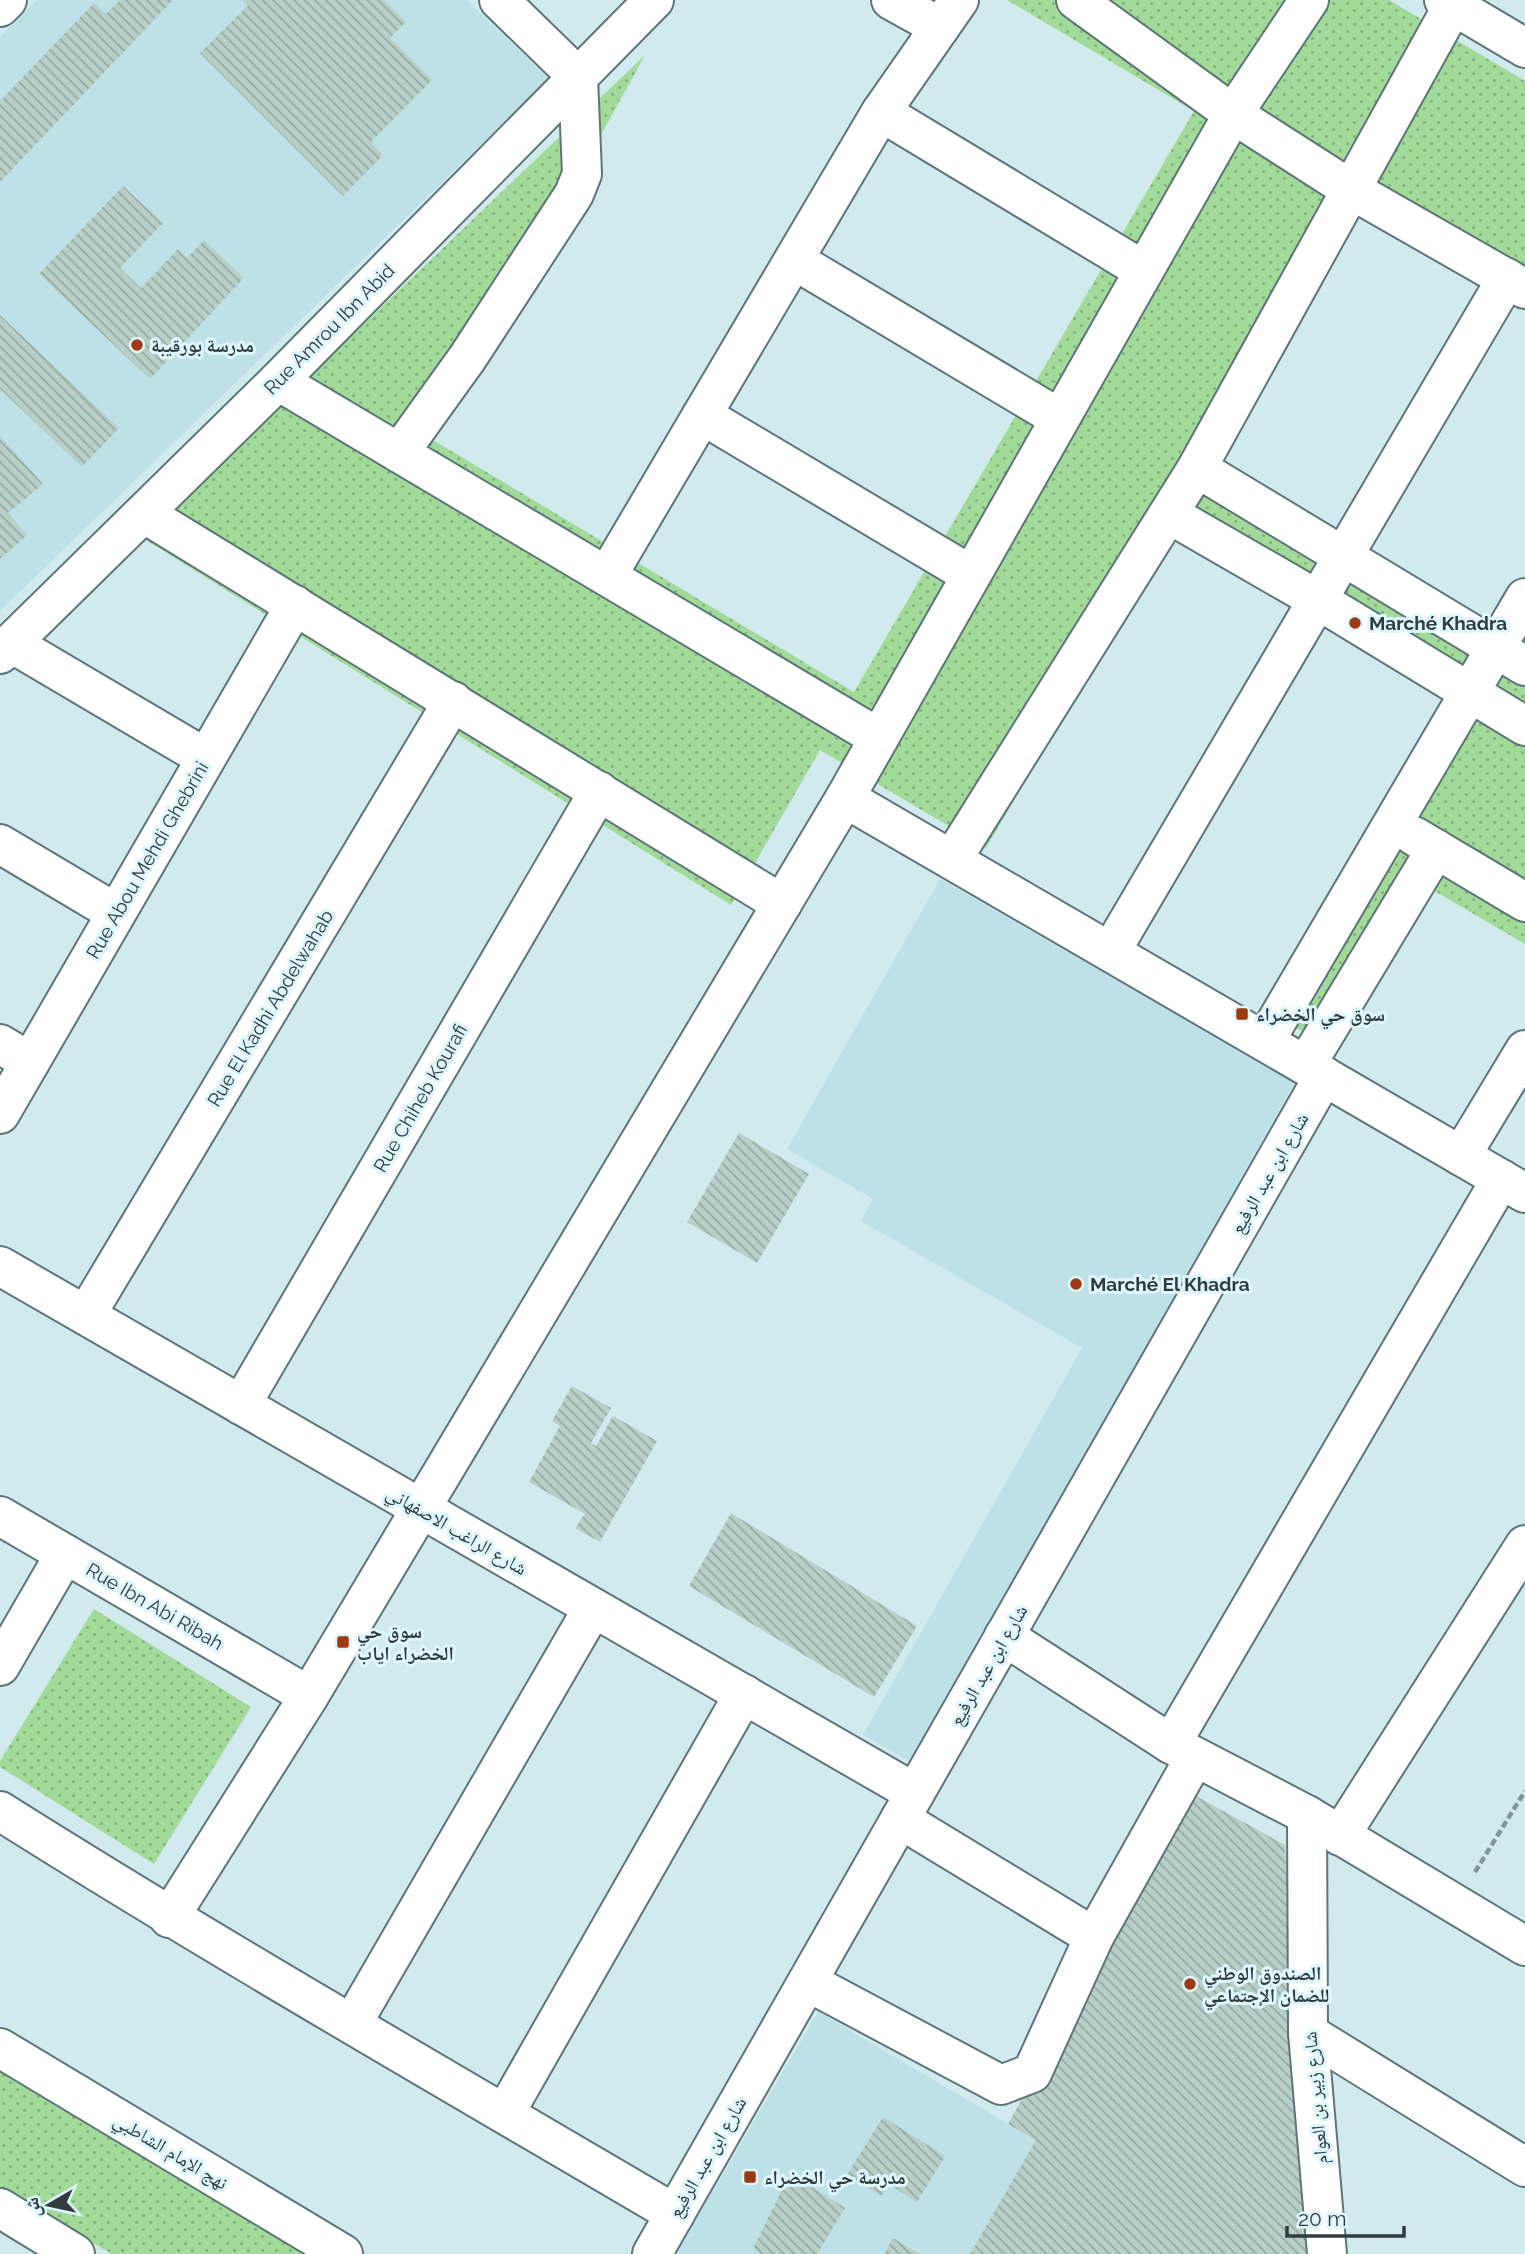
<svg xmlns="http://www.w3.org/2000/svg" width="1525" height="2254" viewBox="0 0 1525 2254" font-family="Raleway,'Noto Naskh Arabic',sans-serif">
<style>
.built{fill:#bee1e7}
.grass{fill:url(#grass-dots)}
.building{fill:url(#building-back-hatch)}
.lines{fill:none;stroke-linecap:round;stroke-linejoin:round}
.minor-casing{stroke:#5e7579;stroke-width:42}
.path{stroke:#839598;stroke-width:4.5;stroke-dasharray:7 3.5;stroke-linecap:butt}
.minor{stroke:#fff;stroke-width:38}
.poi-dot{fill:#9f3911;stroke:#def7fc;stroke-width:2.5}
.labels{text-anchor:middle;stroke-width:6;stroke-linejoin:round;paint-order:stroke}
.street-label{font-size:19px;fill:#323c3e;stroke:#def7fc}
.poi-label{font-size:19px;font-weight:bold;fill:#323c3e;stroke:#def7fc;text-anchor:start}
</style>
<defs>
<pattern id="grass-dots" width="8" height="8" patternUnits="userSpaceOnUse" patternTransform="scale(1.75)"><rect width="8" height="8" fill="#a2db99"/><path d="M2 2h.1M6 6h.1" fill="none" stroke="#85b37e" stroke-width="1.8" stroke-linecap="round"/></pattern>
<pattern id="building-back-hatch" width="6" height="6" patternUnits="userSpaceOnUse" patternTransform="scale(1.75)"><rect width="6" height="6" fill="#b7cfc7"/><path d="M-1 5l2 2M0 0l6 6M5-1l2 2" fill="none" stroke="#95a9a3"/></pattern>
</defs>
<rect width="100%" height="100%" fill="#d1eaee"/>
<g class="built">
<polygon points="37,0 467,0 549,79 0,611 0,37"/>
<polygon points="940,879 1295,1082 911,1762 863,1735 1082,1348 861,1221 873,1199 787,1149"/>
<polygon points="818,2012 1036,2140 970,2254 676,2254"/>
</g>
<g class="grass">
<polygon points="1007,0 1389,0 1525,81 1525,303 1361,206 1210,463 1525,650 1525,944 1431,889 1335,1051 1266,1010 1449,697 1171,533 986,848 820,750 731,905 141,537 645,55 433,440 854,692 1194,111"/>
<polygon points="94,1609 251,1707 154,1864 0,1767 0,1761"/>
<polygon points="0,2072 312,2254 112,2254 0,2189"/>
</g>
<g class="building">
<polygon points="120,0 173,0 0,182 0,101 94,3 106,14"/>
<polygon points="243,0 384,0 406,22 390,38 432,80 371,142 383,155 343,196 200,53 248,5"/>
<polygon points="123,186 163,223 120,268 141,288 178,249 187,258 204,240 244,278 150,379 39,274"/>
<polygon points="0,315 119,428 82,467 0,389"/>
<polygon points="0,436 43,484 8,513 27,535 0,559"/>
<polygon points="739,1133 809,1174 757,1263 687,1222"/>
<polygon points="572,1386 611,1408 591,1443 596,1446 613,1416 657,1441 600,1542 575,1528 585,1514 529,1482 560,1426 552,1421"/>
<polygon points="731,1513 917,1626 874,1697 689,1586"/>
<polygon points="1194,1795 1285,1845 1308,2254 970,2254 1036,2140 1008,2124"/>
<polygon points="883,2117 945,2156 917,2202 889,2184 881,2196 847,2175"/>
<polygon points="790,2173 845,2208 817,2254 760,2254 753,2249"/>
<polygon points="893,2238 920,2254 884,2254"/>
</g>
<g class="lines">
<defs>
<g id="minor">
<polyline points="891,0 940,27"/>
<polyline points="1076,0 1233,114 1350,189 1525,289"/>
<polyline points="1444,0 1525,48"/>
<polyline points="0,7 7,0"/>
<polyline points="881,112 1143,270"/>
<polyline points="794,260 1059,418"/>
<polyline points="278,381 879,738"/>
<polyline points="702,415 971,575"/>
<polyline points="399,453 468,357 574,194 582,174 578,77 499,0"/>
<polyline points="1197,468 1525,666"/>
<polyline points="145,514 782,904"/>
<polyline points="1169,514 1318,600 1525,726"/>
<polyline points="607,576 881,112 959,0"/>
<polyline points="11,643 206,758"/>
<polyline points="0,654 278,381 654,0"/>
<polyline points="845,798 1525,1193"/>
<polyline points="1414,836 1525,902"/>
<polyline points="0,844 116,913"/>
<polyline points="953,858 1197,468 1456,0"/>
<polyline points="1111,951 1507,278"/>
<polyline points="1265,1041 1525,598"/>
<polyline points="0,1044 30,1062"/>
<polyline points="1306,1065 1436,849"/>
<polyline points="0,1114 295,605"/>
<polyline points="1461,1156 1525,1050"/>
<polyline points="0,1266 915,1793"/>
<polyline points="86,1315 453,701"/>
<polyline points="241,1405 599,791"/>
<polyline points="0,1516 309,1696"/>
<polyline points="1004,1636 1171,1744 1307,1815 1525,1946"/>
<polyline points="0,1666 65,1554"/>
<polyline points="1171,1744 1501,1179"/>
<path d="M0,1811C222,1951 449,2081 675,2214"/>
<polyline points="1307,1815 1308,2033 1327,2254"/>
<polyline points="900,1819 1094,1937"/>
<polyline points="1340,1836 1525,1545"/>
<polyline points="169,1918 309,1696 845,798 1233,114 1309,0"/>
<polyline points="808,1982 1001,2085 1032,2073 1094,1937 1195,1757"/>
<polyline points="353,2022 593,1608"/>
<polyline points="1308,2033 1525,2167"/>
<polyline points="0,2048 343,2254"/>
<polyline points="505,2113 744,1694"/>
<polyline points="0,2208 75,2254"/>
<polyline points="652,2254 1324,1076"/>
</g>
</defs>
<use href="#minor" class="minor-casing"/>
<polyline class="path" points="1475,1872 1525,1791"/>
<use href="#minor" class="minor"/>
</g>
<g class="poi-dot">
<circle cx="137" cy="345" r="7"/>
<circle cx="1355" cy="623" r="7"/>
<rect x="1235" y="1007" width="14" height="14" rx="3.5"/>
<circle cx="1076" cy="1284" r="7"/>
<rect x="336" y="1635" width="14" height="14" rx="3.5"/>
<circle cx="1190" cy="1984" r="7"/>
<rect x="743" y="2170" width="14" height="14" rx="3.5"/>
</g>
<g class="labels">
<g class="street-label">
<text transform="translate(329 329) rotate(-45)" y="7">Rue Amrou Ibn Abid</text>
<text transform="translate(147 860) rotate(-60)" y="7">Rue Abou Mehdi Ghebrini</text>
<text transform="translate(270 1008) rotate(-59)" y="7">Rue El Kadhi Abdelwahab</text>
<text transform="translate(420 1098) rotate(-60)" y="7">Rue Chiheb Kourafi</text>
<text transform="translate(1269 1173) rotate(-60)" y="7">شارع ابن عبد الرفيع</text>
<text transform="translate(457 1530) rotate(30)" y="7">شارع الراغب الاصفهاني</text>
<text transform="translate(155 1606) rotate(30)" y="7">Rue Ibn Abi Ribah</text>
<text transform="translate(988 1665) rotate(-60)" y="7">شارع ابن عبد الرفيع</text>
<text transform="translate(1315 2098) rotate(-95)" y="7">شارع زبير بن العوام</text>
<text transform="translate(171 2151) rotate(31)" y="7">نهج الإمام الشاطبي</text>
<text transform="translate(707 2157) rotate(-60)" y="7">شارع ابن عبد الرفيع</text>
</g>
<g class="poi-label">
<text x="151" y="352">مدرسة بورقيبة</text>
<text x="1369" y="630">Marché Khadra</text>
<text x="1256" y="1021">سوق حي الخضراء</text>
<text x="1090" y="1291">Marché El Khadra</text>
<text x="357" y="1638">سوق حي<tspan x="357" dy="22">الخضراء اياب</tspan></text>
<text x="1204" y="1980">الصندوق الوطني<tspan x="1204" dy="22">للضمان الإجتماعي</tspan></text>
<text x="764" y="2184">مدرسة حي الخضراء</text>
</g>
</g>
<g transform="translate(49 2205) rotate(261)" stroke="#def7fc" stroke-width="5" paint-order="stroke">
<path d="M0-5L12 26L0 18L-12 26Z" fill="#323c3e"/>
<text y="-10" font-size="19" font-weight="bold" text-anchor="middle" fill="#323c3e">ش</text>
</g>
<path d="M1287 2226v10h117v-10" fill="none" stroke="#323c3e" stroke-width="3.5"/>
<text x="1298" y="2226" font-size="21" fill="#323c3e" stroke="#def7fc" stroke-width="5" paint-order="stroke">20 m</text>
</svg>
